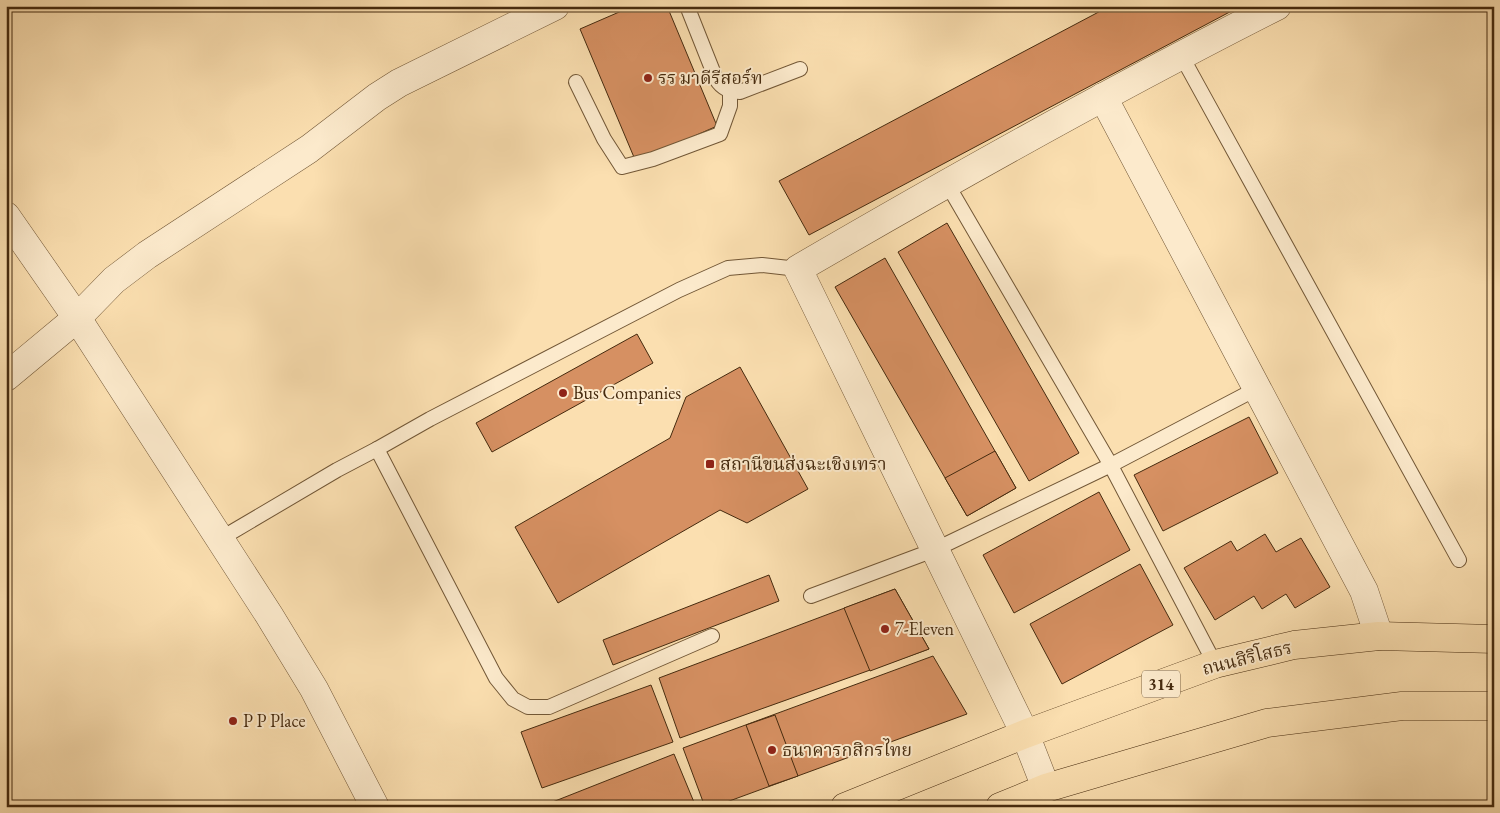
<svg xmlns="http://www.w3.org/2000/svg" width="1500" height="813" viewBox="0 0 1500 813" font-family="'EB Garamond','Noto Serif Thai',serif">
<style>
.building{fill:#d69062;stroke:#452a0e}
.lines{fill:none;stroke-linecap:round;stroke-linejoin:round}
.service-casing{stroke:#725736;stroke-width:16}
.minor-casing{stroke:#725736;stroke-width:29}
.primary-casing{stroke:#452a0e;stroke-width:29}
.service{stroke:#fceacc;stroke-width:14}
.minor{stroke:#fceacc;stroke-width:28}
.primary{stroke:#fbdfb0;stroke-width:28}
.poi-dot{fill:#8f2418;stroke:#fceacc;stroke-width:2}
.labels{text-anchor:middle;stroke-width:4;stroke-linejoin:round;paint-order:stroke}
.shield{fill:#fceacc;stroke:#7c6447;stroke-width:1}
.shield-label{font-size:16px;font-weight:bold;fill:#452a0e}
.poi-label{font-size:18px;fill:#452a0e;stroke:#fceacc;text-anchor:start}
.street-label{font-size:18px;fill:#452a0e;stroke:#fceacc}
</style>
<rect width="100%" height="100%" fill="#fbdfb0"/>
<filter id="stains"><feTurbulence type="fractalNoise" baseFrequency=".004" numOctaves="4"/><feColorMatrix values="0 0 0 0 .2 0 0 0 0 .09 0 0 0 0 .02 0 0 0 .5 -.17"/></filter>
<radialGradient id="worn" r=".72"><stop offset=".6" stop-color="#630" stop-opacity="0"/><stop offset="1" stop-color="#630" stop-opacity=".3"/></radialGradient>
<g class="building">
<polygon points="633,6 667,6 717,126 636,162 580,29"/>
<polygon points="1110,6 1241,6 809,235 779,181"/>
<polygon points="947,223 1079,453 1029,481 898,252"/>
<polygon points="885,258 1016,488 967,516 835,287"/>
<polygon points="637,334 653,363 492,452 476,423"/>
<polygon points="740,367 808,489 747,523 720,510 558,603 515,527 670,438 686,397"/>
<polygon points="1249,417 1278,473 1163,531 1134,475"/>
<polygon points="995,451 1016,488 967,516 945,478"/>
<polygon points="1099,492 1130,550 1014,613 983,555"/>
<polygon points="1265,534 1276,552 1301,538 1330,587 1295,608 1286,594 1262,609 1254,596 1215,620 1184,568 1231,541 1237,551"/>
<polygon points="1140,564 1173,625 1062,684 1030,624"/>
<polygon points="769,575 779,601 613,665 603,640"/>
<polygon points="895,589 929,649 680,738 659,678"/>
<polygon points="895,589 929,649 870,671 844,608"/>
<polygon points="933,656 967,714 713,807 705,807 683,748"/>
<polygon points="651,685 673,742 542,788 521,732"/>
<polygon points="775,715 798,776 769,786 746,725"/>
<polygon points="674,754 696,807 552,807 550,803"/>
</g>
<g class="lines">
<defs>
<g id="service">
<path d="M687,6L716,79C722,89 729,91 740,92L800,69"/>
<polyline points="1181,55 1459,560"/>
<polyline points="576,82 604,139 622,167 653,159 720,134 730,106 730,91"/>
<polyline points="946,182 1109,462 1215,664"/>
<polyline points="220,539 337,470 377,449"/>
<polyline points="811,596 934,550 1111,465 1256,389"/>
<polyline points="712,636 549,707 528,707 513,699 496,678 377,449 430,419 679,290 728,268 762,265 798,269"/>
</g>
<g id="minor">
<polyline points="1103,97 1364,591 1379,636"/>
<polyline points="6,216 77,318 269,615 314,689 375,807"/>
<polyline points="6,377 77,318 114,280 147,255 309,149 377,97 399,83 555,6"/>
<path d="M1046,788L1025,734L798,269C956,177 1115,88 1277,6"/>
</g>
<g id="primary">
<polyline points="845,807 1025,734 1215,664 1294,645 1379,636 1494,639"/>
<polyline points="1000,807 1046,788 1267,723 1402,706 1494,706"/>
</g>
</defs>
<use href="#service" class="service-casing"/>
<use href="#minor" class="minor-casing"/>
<use href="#primary" class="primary-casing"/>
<use href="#service" class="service"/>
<use href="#minor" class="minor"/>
<use href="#primary" class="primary"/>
</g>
<g class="poi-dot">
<circle cx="648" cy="78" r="5"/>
<circle cx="563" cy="393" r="5"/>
<rect x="705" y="459" width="10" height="10" rx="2.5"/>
<circle cx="885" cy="629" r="5"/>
<circle cx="233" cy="721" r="5"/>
<circle cx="772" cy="750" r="5"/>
</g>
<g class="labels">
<rect class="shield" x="1142" y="670.5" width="38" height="27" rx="4"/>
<g class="shield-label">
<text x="1161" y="690">314</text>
</g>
<g class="poi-label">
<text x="658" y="84">รร มาดีรีสอร์ท</text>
<text x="573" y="399">Bus Companies</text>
<text x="720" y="470">สถานีขนส่งฉะเชิงเทรา</text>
<text x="895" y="635">7-Eleven</text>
<text x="243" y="727">P P Place</text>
<text x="782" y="756">ธนาคารกสิกรไทย</text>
</g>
<g class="street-label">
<text transform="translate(1247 658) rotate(-14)" y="6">ถนนสิริโสธร</text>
</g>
</g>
<rect width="1500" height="813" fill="none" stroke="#fbdfb0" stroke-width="25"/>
<rect x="8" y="8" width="1485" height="798" fill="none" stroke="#452a0e" stroke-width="2.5"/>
<rect x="12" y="12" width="1475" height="788" fill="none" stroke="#452a0e"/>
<rect width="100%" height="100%" filter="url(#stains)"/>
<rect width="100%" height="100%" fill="url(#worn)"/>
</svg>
